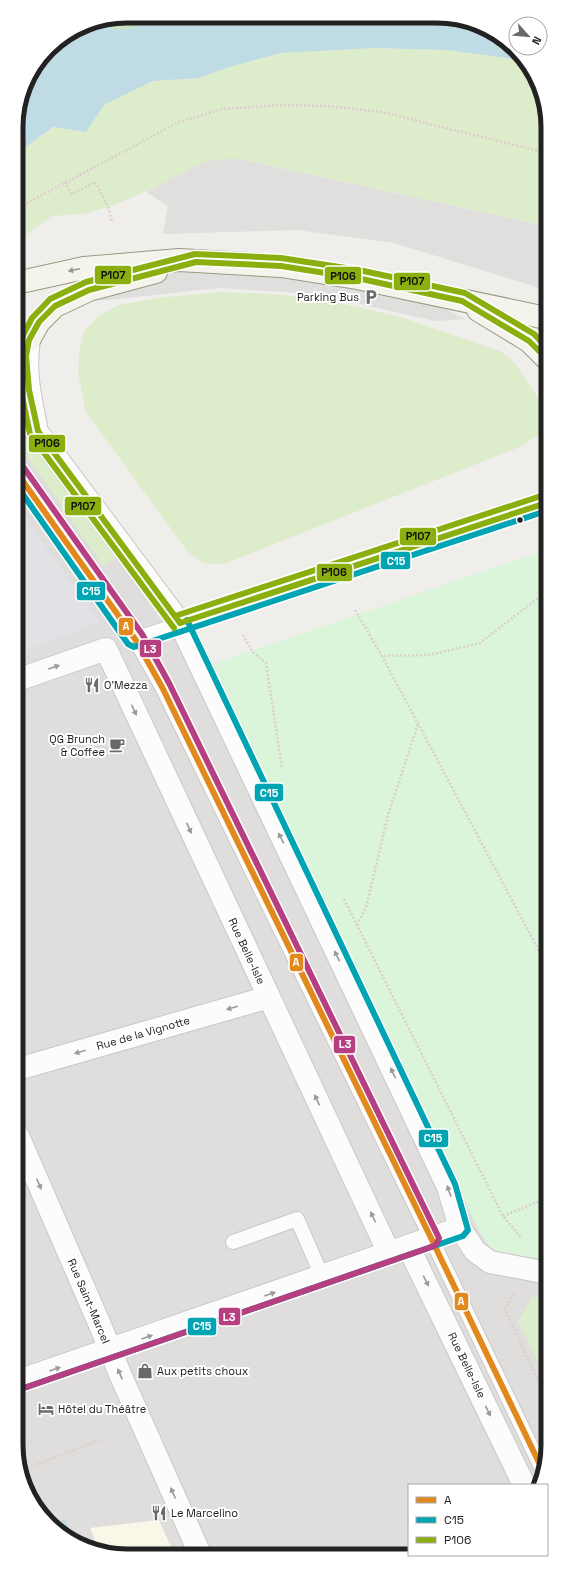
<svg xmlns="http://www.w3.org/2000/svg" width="564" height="1572" viewBox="0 0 564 1572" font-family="'Space Grotesk',sans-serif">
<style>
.residential{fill:#dfdedc}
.education{fill:#f8f7e8}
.grass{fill:#ddeccb}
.forest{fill:#cbdec1}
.park{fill:#daf5da}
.parking{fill:#e0dfde}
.plaza{fill:#e2e1e5}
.water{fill:#bfdbe3}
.pier{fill:#dedddd}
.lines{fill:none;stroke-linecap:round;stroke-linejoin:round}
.service-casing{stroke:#c9c8c7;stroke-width:16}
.minor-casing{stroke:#c9c8c7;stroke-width:24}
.tertiary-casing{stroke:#c9c8c7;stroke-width:24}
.secondary-casing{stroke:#999a82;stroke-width:24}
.path{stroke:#dccecd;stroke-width:2.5;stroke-dasharray:2 2;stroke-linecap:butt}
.service{stroke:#fdfcfc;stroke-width:14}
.minor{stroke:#fdfcfc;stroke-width:22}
.tertiary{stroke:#fdfcfc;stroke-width:22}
.secondary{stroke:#f4f4ed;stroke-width:22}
.bus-1-casing{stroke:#fff;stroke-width:9}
.bus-2-casing{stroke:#fff;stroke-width:9}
.bus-3-casing{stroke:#fff;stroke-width:9}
.bus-4-casing{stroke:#fff;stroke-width:9}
.bus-5-casing{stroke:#fff;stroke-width:9}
.bus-1{stroke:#e2891e;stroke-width:6}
.bus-2{stroke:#00a4b2;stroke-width:6}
.bus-3{stroke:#8baf0f;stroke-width:6}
.bus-4{stroke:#8baf0f;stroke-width:6}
.bus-5{stroke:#b63f82;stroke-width:6}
.oneway{fill:#969692}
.oneway2{fill:#9a9a9a}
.bus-dot{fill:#222;stroke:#fff;stroke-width:1.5}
.labels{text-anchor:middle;stroke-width:4;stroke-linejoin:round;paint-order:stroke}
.poi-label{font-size:11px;fill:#222;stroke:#fff;text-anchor:start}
.street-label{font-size:11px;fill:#222;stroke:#fff}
.rim{fill:none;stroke:#222;stroke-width:5}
.line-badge{stroke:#fff;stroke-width:1.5}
.badge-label{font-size:11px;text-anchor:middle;font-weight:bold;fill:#fff}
.pale-badge-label{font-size:11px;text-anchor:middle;font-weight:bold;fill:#111}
</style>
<rect width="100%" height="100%" fill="#f0eeeb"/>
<polygon class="residential" points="17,405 144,573 492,1250 547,1260 548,1452 540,1485 409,1485 409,1554 105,1554 49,1524 18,1467"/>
<polygon class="education" points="159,1520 174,1554 105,1554 99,1550 90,1528"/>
<g class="grass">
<polygon points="374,48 447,50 522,60 546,105 546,226 239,159 163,184 114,205 84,214 52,216 16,242 16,154 53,127 86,132 103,105 153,81 199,78 226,68 281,53"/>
<polygon points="222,292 272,294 323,299 400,317 500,351 514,362 538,398 546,418 541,434 517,448 224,564 203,563 187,551 86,412 78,373 79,352 84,332 98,316 119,305 156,298"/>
<polygon points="17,422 115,557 104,567 17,442"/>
<polygon points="532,1296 548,1298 548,1383 518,1322"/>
</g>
<polygon class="forest" points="127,16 153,16 138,27 120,30 102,26 72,32 84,24"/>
<polygon class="park" points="546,550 547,1260 492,1250 481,1235 207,666"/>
<g class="parking">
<polygon points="220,159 239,159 546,226 546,292 530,285 394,243 298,230 163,234 168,206 146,192 204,162"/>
<polygon points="187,270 286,272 425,300 466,319 435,321 316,294 219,288 109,300 85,300 108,286"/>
</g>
<polygon class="plaza" points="17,508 100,622 17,653"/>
<g class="water">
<polygon points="153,16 459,18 515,48 522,60 447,50 374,48 281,53 226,68 199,78 153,81 104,105 86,132 53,127 16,154 16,119 28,77 54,44 72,32 102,26 120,30 138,27"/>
<polygon points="65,1519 72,1536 51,1525"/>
</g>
<polygon class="pier" points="25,1459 36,1487 30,1490 18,1467 18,1462"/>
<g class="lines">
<defs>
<g id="service">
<polyline points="17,473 135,639 162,687 431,1238 543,1471"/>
<polyline points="135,639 546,503"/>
<polyline points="233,1242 297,1219 322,1276"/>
</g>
<g id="minor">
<polyline points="17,680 106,649 389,1253"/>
<polyline points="18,1069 269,997"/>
<polyline points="18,1136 100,1325 120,1374 200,1554"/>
<polyline points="460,1228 475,1251 490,1262 548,1273"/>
<polyline points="408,1246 524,1485"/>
</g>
<g id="tertiary">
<path d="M29,340C24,370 30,397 36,426"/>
<polyline points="17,405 180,623 448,1187 460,1228 18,1381"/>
</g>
<g id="secondary">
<polyline points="16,283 84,268 179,260 281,266 357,278 546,318"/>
<polyline points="478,310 529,341 546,358"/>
<polyline points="29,340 39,322 55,306 89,290 156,272"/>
</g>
</defs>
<use href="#service" class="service-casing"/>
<use href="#minor" class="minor-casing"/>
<use href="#tertiary" class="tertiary-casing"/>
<use href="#secondary" class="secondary-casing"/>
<g class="path">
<polyline points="65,182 72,194 95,182 108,206 112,221"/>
<polyline points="16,209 179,122 222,109 281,105 327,106 382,112 546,153"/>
<polyline points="547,591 480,643 429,655 382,656 547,966"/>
<polyline points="355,610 382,656"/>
<polyline points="243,635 252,651 266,663 282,768"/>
<polyline points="344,899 503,1216 522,1239"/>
<polyline points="357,925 366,908 388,815 418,724"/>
<polyline points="503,1216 547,1198"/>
<polyline points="514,1294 505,1309 548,1402"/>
<polyline points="20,1471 100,1440"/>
</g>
<use href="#service" class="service"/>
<use href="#minor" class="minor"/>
<use href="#tertiary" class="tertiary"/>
<use href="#secondary" class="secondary"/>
<defs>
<polyline id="bus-1" points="17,473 135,639 162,687 431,1238 543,1471"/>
<g id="bus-2">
<polyline points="17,486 128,644 134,647 546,511"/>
<polyline points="21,1389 463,1236 468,1230 455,1184 187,620"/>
</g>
<g id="bus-3">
<polyline points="180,623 38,431 29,390 26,356 29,340 39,322 55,306 89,290 196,262 281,266 357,278 462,301 529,341 546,358"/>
<polyline points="180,623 546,503"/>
</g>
<g id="bus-4">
<polyline points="178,615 544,495"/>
<polyline points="174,628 30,434 21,392 18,355 22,337 32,318 50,299 86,282 195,254 281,258 359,270 465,293 534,334 546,347"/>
</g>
<polyline id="bus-5" points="21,1389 434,1246 437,1243 439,1238 169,683 142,634 24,468"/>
</defs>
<use href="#bus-1" class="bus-1-casing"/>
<use href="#bus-2" class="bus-2-casing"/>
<use href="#bus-3" class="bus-3-casing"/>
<use href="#bus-4" class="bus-4-casing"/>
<use href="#bus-5" class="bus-5-casing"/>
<use href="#bus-1" class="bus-1"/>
<use href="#bus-2" class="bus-2"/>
<use href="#bus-3" class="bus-3"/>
<use href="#bus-4" class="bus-4"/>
<use href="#bus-5" class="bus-5"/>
</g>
<defs><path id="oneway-solid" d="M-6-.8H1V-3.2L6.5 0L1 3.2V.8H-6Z"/></defs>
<use class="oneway" href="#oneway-solid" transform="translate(74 270) rotate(168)"/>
<g class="oneway2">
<use href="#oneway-solid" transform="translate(54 667) rotate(-19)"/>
<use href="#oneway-solid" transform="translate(134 710) rotate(65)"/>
<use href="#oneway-solid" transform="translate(189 828) rotate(65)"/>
<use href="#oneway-solid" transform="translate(281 838) rotate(-116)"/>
<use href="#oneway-solid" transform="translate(337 956) rotate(-116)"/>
<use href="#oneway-solid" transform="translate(232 1008) rotate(164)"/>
<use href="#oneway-solid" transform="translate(80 1052) rotate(164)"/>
<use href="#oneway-solid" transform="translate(393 1073) rotate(-115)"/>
<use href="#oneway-solid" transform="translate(317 1100) rotate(-115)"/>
<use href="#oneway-solid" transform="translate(39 1184) rotate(67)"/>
<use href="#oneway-solid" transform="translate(449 1191) rotate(-109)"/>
<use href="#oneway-solid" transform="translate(373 1217) rotate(-115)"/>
<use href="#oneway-solid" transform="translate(426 1281) rotate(63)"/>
<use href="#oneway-solid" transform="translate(270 1294) rotate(-19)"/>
<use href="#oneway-solid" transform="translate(147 1337) rotate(-19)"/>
<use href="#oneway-solid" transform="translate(55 1369) rotate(-19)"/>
<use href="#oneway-solid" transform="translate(120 1374) rotate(-113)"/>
<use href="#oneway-solid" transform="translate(488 1411) rotate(64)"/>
<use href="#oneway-solid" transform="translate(173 1493) rotate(-114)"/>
</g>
<defs>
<symbol id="parking-bare" viewBox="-9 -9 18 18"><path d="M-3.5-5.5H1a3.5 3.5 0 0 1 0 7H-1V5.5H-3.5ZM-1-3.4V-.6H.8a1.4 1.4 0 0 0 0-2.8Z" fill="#6a6968" stroke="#fff" stroke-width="2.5" paint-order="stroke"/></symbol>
<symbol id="restaurant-bare" viewBox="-9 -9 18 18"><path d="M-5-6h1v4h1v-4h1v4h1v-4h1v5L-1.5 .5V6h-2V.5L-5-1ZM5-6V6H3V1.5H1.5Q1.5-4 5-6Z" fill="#6a6968" stroke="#fff" stroke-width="2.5" paint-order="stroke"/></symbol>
<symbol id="cafe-bare" viewBox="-9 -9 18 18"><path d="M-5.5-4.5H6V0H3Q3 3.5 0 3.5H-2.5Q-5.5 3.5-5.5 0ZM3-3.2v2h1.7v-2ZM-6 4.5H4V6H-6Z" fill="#6a6968" stroke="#fff" stroke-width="2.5" paint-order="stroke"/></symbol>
<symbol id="shop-bare" viewBox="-9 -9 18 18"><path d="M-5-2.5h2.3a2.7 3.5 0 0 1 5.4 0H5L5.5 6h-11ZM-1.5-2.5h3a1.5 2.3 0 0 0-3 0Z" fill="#6a6968" stroke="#fff" stroke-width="2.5" paint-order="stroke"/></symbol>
<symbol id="hotel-bare" viewBox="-9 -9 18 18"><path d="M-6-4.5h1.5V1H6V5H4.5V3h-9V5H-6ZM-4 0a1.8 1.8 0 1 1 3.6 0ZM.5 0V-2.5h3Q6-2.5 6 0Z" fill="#6a6968" stroke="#fff" stroke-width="2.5" paint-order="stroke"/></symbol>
</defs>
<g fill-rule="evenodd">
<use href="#parking-bare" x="360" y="286" width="22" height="22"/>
<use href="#restaurant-bare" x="81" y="674" width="22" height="22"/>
<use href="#cafe-bare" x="106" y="734" width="22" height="22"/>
<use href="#shop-bare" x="134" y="1360" width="22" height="22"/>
<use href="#hotel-bare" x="35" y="1398" width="22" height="22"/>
<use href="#restaurant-bare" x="148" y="1502" width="22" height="22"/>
</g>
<circle class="bus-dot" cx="520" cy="520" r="3.5"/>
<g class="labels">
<g class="poi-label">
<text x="359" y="301" text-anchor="end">Parking Bus</text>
<text x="104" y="689">O'Mezza</text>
<text x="105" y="743" text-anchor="end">QG Brunch<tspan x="105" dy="13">&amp; Coffee</tspan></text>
<text x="157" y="1375">Aux petits choux</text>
<text x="58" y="1413">Hôtel du Théâtre</text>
<text x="171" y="1517">Le Marcelino</text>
</g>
<g class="street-label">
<text transform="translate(247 951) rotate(65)" y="4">Rue Belle-Isle</text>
<text transform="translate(143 1033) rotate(-16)" y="4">Rue de la Vignotte</text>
<text transform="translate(89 1301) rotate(67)" y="4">Rue Saint-Marcel</text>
<text transform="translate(467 1365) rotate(64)" y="4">Rue Belle-Isle</text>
</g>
</g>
<path d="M0 0H564V1572H0ZM127 23H437A104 104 0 0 1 541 127V1445A104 104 0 0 1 437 1549H127A104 104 0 0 1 23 1445V127A104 104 0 0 1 127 23Z" fill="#fff" fill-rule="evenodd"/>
<path class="rim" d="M127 23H437A104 104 0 0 1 541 127V1445A104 104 0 0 1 437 1549H127A104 104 0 0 1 23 1445V127A104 104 0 0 1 127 23Z"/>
<g class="line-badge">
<rect x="94" y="265" width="38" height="20" rx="4" fill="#8baf0f"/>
<rect x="324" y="266" width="38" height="19" rx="4" fill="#8baf0f"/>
<rect x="393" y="272" width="38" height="19" rx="4" fill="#8baf0f"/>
<rect x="28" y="434" width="38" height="19" rx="4" fill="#8baf0f"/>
<rect x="64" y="496" width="38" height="20" rx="4" fill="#8baf0f"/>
<rect x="399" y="527" width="38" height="19" rx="4" fill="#8baf0f"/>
<rect x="380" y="551" width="31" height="19" rx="4" fill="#00a4b2"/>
<rect x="316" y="563" width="37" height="19" rx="4" fill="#8baf0f"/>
<rect x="76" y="581" width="30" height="20" rx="4" fill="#00a4b2"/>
<rect x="118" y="617" width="16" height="19" rx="4" fill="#e2891e"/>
<rect x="139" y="639" width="23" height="19" rx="4" fill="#b63f82"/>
<rect x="254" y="783" width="30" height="19" rx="4" fill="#00a4b2"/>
<rect x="289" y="953" width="15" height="19" rx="4" fill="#e2891e"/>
<rect x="333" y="1035" width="23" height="19" rx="4" fill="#b63f82"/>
<rect x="418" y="1129" width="31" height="19" rx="4" fill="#00a4b2"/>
<rect x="454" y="1292" width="15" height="19" rx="4" fill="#e2891e"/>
<rect x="218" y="1307" width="23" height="19" rx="4" fill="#b63f82"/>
<rect x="187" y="1317" width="30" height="19" rx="4" fill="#00a4b2"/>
</g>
<g class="badge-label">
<text x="396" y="565">C15</text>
<text x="91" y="595">C15</text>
<text x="126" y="630">A</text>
<text x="150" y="653">L3</text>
<text x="269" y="797">C15</text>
<text x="296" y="966">A</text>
<text x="345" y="1048">L3</text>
<text x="433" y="1142">C15</text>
<text x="461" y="1305">A</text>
<text x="229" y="1321">L3</text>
<text x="202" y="1330">C15</text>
</g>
<g class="pale-badge-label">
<text x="113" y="279">P107</text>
<text x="343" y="280">P106</text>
<text x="412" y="285">P107</text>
<text x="47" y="447">P106</text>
<text x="83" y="510">P107</text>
<text x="418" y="540">P107</text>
<text x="334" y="576">P106</text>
</g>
<rect x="408" y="1484" width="140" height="72" fill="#ffffff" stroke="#a7a7a7"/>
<rect x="416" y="1497" width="20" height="6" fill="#e2891e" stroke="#a7a7a7"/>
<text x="444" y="1504" font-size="12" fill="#222222">A</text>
<rect x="416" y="1517" width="20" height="6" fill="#00a4b2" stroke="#a7a7a7"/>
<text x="444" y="1524" font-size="12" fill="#222222">C15</text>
<rect x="416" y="1537" width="20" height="6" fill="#8baf0f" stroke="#a7a7a7"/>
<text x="444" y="1544" font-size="12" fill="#222222">P106</text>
<g transform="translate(528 36) rotate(117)"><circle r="19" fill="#ffffff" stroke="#a7a7a7"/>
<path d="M0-3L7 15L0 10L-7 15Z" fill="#6a6968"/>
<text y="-6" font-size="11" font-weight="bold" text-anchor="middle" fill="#222222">N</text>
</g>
</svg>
